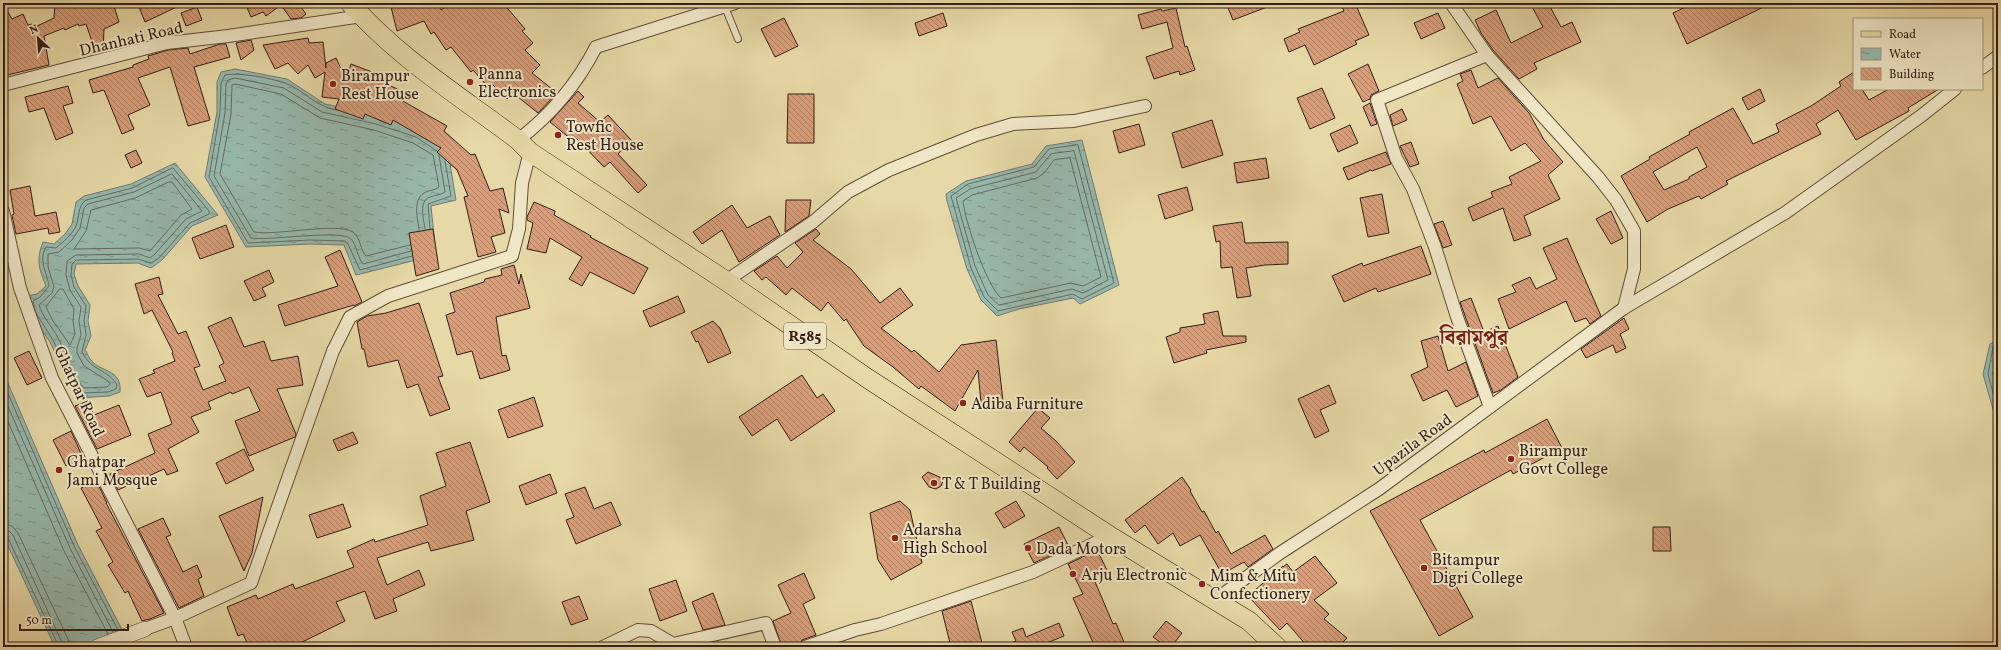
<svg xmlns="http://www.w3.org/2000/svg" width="2001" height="650" viewBox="0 0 2001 650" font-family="Vollkorn,'Noto Serif Bengali',serif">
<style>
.water{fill:url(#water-ripples);stroke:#6f7b70}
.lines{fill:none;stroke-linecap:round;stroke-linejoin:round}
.shore{stroke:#656c61;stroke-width:1}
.building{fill:url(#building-back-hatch);stroke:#331e14;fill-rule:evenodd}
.service-casing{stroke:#604d39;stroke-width:8}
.minor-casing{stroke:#604d39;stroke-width:14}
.tertiary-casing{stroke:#604d39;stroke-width:16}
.primary-casing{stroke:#331e14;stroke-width:20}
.service{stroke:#efe6c6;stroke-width:6}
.minor{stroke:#efe6c6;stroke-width:12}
.tertiary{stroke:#efe6c6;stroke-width:15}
.primary{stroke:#e7d9a7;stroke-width:19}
.poi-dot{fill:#8f2418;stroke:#efe6c6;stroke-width:1.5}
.labels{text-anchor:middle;stroke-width:4;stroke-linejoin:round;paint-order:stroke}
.shield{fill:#efe6c6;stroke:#6b5a49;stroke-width:1}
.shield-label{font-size:15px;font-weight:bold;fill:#331e14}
.street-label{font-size:16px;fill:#331e14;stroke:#efe6c6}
.poi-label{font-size:16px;fill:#331e14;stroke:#efe6c6;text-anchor:start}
.district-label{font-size:20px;font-weight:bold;fill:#7a1f14;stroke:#efe6c6}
</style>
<defs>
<pattern id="water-ripples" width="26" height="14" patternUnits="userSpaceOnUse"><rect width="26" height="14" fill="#97b9ae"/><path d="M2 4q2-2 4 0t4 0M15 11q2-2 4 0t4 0" fill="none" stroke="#7c968c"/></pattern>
<pattern id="building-back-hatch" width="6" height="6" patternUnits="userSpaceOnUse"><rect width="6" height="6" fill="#d99e79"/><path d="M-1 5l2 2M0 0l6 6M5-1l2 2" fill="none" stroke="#b18062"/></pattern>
</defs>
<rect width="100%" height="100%" fill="#e7d9a7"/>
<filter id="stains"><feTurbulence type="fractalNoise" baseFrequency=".005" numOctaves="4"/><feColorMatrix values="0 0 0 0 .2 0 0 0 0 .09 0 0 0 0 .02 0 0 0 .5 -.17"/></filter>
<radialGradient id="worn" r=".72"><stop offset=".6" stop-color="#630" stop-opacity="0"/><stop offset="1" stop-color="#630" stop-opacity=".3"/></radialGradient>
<g class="water">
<polygon points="235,69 287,79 325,104 378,115 420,129 447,146 456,200 431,206 436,255 356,275 344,245 310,244 246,247 205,177 217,112 217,82 221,72"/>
<polygon points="1082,140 1119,285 1080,304 1073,298 1019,309 997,316 981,300 967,269 947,201 946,194 966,181 1032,164 1046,146"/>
<path d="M175,163L218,215L192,226L162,260L151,268L138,263L76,264L74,274L78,286L90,305L88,321L91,336L85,350C87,352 88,356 90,359C100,373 122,368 120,392L109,396L79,398L71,386L50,342L41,329L27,296L37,294L46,286C39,269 36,260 43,242L54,244L65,234L72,224L76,202L84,196L131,184Z"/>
<polygon points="1998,339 1998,427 1983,374 1990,344"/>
<polygon points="3,372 78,545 131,647 55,647 9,548 3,535"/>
</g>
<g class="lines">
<g class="shore">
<path d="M336,110C314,106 304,90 285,83C270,78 239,72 225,75L221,83L220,112L209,177L248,243L310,240L345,241L348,244L360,270L412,256"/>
<polygon points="1078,145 1114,283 1082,299 1073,294 998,311 984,297 971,268 951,196 968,184 1034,167 1049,149"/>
<polygon points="1074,151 1108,280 1083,293 1072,289 999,305 988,295 975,266 956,198 970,189 1036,172 1051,154"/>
<path d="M1070,158L1101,277L1083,286L1071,283L1001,298C986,285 965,221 963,201L972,195L1037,178L1044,173L1054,160Z"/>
<path d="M173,168L209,211V214L190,223L159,258L151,263L138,259L76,260L72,264L71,275L74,287L86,306L84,321L86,335L82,352C92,372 108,369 117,385L116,389L108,392L82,393L74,384L53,340L36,313L33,301L40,297L49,286C47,272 38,261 46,247L56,248C63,242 72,235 76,226C80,216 77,207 86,200L132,188Z"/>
<path d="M172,174L202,211L186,219L155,254L150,258L139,254L76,255L67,261L66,275L70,290L81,307L79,321L81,335L77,348V353L84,366L108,381L110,384L107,387L84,388C71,375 67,354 58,338C52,326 43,318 39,305L52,293L54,287L48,267V254L59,252L72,240L80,228L84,208L88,204L134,192Z"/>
<polygon points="169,182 172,182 192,209 181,215 150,251 139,248 74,249 86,231 91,210 135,198"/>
<path d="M425,229C424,220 418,201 430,197C435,195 441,195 445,192L439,155"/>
<polyline points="430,229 428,204 451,196 445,161"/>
<path d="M410,245L366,256C360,250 361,238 353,232C337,222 276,236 254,232L220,174L231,114L232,85L235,84L281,94L320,118L374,130L413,143L433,155L439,187C434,191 428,190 424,193C412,201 418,219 419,230"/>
<path d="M411,251L363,264C357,257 357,245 351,239C342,229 269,241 251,238L214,176L225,113L226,84L228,80L235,78L284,88L322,112L376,124L416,137L437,151"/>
<polygon points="60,289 63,289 74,309 73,321 75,334 70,345 53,321 46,307"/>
<polyline points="1998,344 1993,347 1988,374 1998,411"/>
<polyline points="1998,349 1993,373 1998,392"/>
<polyline points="3,382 74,546 118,630"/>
<polyline points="3,395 70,548 113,632"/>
<polyline points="3,410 64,551 108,634"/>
<polyline points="3,524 12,526 18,533 68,639 70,647"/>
<polyline points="3,530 9,531 13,535 64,647"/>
<polyline points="3,535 8,538 59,647"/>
</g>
</g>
<g class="building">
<polygon points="3,3 12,19 23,14 28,25 32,24 33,28 54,18 55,3 86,5 85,3 113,3 119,22 104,29 103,52 96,53 86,24 79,26 78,24 65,30 64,28 44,36 49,65 3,76 3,50 5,50 3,38"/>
<polygon points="146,3 185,3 145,22 139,7"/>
<polygon points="245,3 298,3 306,14 301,18 291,19 281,5 266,16 263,12 251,17"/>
<polygon points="390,3 437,3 441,10 451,3 503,3 525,29 522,31 533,43 525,50 540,65 532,73 557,93 538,113 513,93 507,99 491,83 488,87 473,70 471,72 451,47 446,50 434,32 431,34 424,21 397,31"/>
<polygon points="1226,3 1275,3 1275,4 1233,20"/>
<polygon points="1340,3 1355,3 1369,35 1355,41 1357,44 1314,65 1305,45 1289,52 1284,39 1300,32 1298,29 1344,11"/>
<polygon points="1530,3 1548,3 1561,27 1572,22 1581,42 1534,63 1537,69 1519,79 1493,50 1481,33 1475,20 1496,10 1511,43 1543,27"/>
<polygon points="1694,3 1772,3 1687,44 1673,13"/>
<polygon points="197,7 202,20 186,26 181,13"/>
<polygon points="1176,8 1185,47 1187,46 1195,70 1180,75 1179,71 1154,79 1146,57 1173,48 1167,22 1142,29 1138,15 1161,9 1162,11"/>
<polygon points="943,13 947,26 919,36 915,23"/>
<polygon points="1438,13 1445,28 1421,39 1414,23"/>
<polygon points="784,18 798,46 775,57 761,29"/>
<polygon points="308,38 309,43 323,42 326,68 326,63 336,58 346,79 351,64 380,75 377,80 404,92 401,100 447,126 444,131 471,155 475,154 490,191 503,188 509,213 499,209 505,233 491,237 496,252 478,257 464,197 468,196 457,170 437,152 441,148 393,120 391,125 365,114 363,119 335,109 339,99 322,97 325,72 315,78 308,65 298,74 288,63 275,69 263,45"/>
<polygon points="251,40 254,50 241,60 236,43"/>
<polygon points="220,44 226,44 230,57 194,67 210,120 188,126 170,67 138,78 150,105 128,115 134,129 122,134 104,90 93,93 89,80 133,67 133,65 149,59 148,56 168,50 188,48 190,54"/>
<polygon points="1368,64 1379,91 1371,95 1370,99 1363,102 1348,74"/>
<polygon points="1471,70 1478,88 1498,78 1529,113 1544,140 1563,162 1548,175 1560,199 1524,216 1531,235 1514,241 1503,208 1473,221 1468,208 1493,197 1491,192 1512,184 1509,177 1541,161 1525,143 1511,151 1491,116 1473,124 1457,84 1463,81 1460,74"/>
<path d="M1854,72V89H1862L1869,100L1889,89H1939L1908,108L1909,111L1856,140L1838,110L1816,124L1821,134L1726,181L1728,184L1701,199L1699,196L1668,209L1647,222L1621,176L1650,159L1649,157L1690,134L1689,132L1733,108L1753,144L1779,132L1776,124L1811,106L1841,86L1839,82ZM1697,147L1707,167L1689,177V179L1664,190L1653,172Z"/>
<polygon points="68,86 73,103 63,106 73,133 56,140 44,108 29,112 25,97"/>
<polygon points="1322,88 1335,118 1310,129 1297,98"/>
<polygon points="1760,89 1765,101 1748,110 1742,98"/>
<polygon points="578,91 584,97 578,103 600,122 608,115 632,141 618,154 647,185 638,193 610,162 604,167 575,137 572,140 550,122"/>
<polygon points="788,94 814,94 814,143 787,143"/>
<polygon points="1370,103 1377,124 1371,126 1363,107"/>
<polygon points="1402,109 1407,120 1393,126 1390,115"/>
<polygon points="1212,120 1223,155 1182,168 1172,133"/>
<polygon points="1139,124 1145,145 1119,153 1113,131"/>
<polygon points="1350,125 1358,143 1338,152 1330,134"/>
<polygon points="1411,142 1419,164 1410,167 1400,146"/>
<polygon points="136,150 142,163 131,168 125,155"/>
<polygon points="1386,152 1391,164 1372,171 1371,170 1348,180 1343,168"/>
<polygon points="1266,158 1269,178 1237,183 1234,163"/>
<polygon points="30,186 35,216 56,212 60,232 49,234 48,228 16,234 12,215 14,214 10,190"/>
<polygon points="1187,187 1193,210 1165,219 1158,195"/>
<polygon points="1382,194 1389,233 1368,237 1360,198"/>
<polygon points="786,200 811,200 809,216 785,232"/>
<polygon points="534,202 555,211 554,215 591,236 590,237 648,268 634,294 590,272 582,286 569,279 582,257 550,238 546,253 527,249 533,223 527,220 527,217"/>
<polygon points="732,205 747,228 770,216 780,235 739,262 722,230 702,244 693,232"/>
<polygon points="1611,211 1623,238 1611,244 1596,219"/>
<polygon points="1443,221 1452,245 1443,248 1434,224"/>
<polygon points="1242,222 1245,243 1288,242 1288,264 1265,265 1246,268 1251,296 1237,298 1232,267 1221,268 1220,241 1216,242 1213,226"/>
<polygon points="226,225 234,247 200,259 192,238"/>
<polygon points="433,229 439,269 416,276 409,233"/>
<polygon points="816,229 820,234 813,240 851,269 880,303 900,288 913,305 881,328 912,352 914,350 939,372 961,345 996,340 1003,401 981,403 978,370 955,411 921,386 919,389 893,367 864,346 846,319 844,321 828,302 821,311 792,288 786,295 766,277 762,280 754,271 777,256 787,268 803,252 795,243"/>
<polygon points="1567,238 1601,316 1590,324 1586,318 1575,322 1566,301 1509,329 1498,299 1516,292 1512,285 1530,277 1536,289 1557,279 1543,248"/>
<polygon points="1421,246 1431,274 1378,292 1376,288 1344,302 1332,276 1362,263 1363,266"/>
<polygon points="340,250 362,302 354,306 354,305 347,307 285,326 278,305 338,286 325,257"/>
<polygon points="514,265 519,284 521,274 530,308 496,317 502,356 506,355 510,370 480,379 472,351 457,355 446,315 455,312 450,293 484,282 485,279 502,275 501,269"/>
<polygon points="269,270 274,282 262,288 266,296 254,301 244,281"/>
<polygon points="159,277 163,294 158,295 178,334 186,331 200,366 194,368 203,390 226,381 219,366 224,363 208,327 231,317 244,347 264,341 271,361 298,356 303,385 277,389 296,434 295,437 249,456 235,421 260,411 249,387 232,394 231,392 208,402 211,409 191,417 199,432 168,449 178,471 167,475 164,469 118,490 110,474 155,453 148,434 172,424 161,392 147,397 139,379 155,373 153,370 175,361 172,353 173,352 152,310 144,314 135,284"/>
<polygon points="678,296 685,312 650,327 643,311"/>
<polygon points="1471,298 1484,332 1498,326 1518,377 1501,390 1493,393 1460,302"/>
<polygon points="419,303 443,376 438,377 450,409 430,416 418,384 407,388 398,360 368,367 364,349 362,349 357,322 367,316 386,313"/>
<polygon points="1218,311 1223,336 1246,336 1246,342 1206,350 1207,353 1174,363 1166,337 1180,332 1180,328 1205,324 1203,314"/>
<polygon points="1624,318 1629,329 1620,334 1626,348 1616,353 1613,345 1586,358 1581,349"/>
<polygon points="713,321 720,328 731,353 708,363 698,341 696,342 691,332"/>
<polygon points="1438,336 1448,371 1466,362 1478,396 1456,407 1447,390 1423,401 1411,375 1428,367 1421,341"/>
<polygon points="29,351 42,378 27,385 14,358"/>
<polygon points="802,375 817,398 823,394 835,411 791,441 777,419 752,436 739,417"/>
<polygon points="1329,385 1336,403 1320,410 1329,431 1315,438 1298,399"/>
<polygon points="534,397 543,426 508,438 498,410"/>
<polygon points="88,401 94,415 119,405 131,435 97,449 75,406"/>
<polygon points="1038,408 1050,418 1041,428 1056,441 1075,462 1057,479 1047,468 1048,467 1024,447 1020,452 1009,442"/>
<polygon points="1547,419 1562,448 1513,474 1511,470 1420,520 1473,617 1439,636 1370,511 1484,450 1485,453"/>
<polygon points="71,431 83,458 66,466 53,440"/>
<polygon points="353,432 358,443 338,451 333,440"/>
<polygon points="470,442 490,502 466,511 474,540 431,551 428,542 377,558 387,585 419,570 425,585 393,599 397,611 375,619 365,591 336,602 345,621 292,647 288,643 278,647 249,647 243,634 238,636 227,607 256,595 258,599 293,584 295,589 354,567 347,551 374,539 375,542 428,525 420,496 446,486 436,453"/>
<polygon points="244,449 254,470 226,484 216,463"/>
<polygon points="928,472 944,479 941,486 936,489 929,487 922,477"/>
<polygon points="550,474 557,493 526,505 519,486"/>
<polygon points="1182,477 1191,490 1190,491 1202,512 1204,511 1216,533 1218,531 1231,554 1265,535 1273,549 1248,567 1244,562 1222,574 1200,535 1180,546 1173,533 1158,544 1145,525 1135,533 1125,520"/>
<polygon points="96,480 107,503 106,503 164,613 150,619 142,621 128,591 125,593 108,565 113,562 96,531 102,528 81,488"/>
<polygon points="585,487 594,509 611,502 621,525 576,544 566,520 574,517 565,494"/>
<polygon points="263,497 252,553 244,571 219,516"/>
<polygon points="900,501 910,510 922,563 891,580 878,560 870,513"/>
<polygon points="1016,501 1025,516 1004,528 995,513"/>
<polygon points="343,504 351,527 317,538 309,515"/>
<polygon points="163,518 171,535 166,537 183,572 197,565 202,577 198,579 204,596 179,608 138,529"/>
<polygon points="1059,527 1069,547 1034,563 1024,544"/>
<polygon points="1653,527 1670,527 1671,551 1653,551"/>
<polygon points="1097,550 1107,570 1093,577 1113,624 1116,623 1126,647 1095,647 1073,598 1083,594 1068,564"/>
<polygon points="1315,556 1337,583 1314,600 1329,614 1324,619 1347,638 1338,647 1308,647 1287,623 1280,630 1248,596 1283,566 1283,567 1287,564 1293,572"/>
<polygon points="804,573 815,598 803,604 816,635 802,640 798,647 782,647 773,621 791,613 778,585"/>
<polygon points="676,580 687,611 660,621 649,589"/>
<polygon points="713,593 725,625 703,630 692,602"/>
<polygon points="579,596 588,619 571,625 562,602"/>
<polygon points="971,601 983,647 951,647 942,611"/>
<polygon points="1166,621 1182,633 1171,647 1167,647 1153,637"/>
<polygon points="1059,623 1064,636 1037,647 1002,647 1016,641 1012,632 1023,628 1026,637"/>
</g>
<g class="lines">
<defs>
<polyline id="service" points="725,7 738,39"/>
<g id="minor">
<polyline points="1451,3 1487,55 1598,177 1616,200 1634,231 1634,269 1624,308"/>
<polyline points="1487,55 1377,100 1396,158 1413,189 1435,247 1457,317 1490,407"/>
<polyline points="1982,68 1998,56"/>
<polyline points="3,85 167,43 228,36 362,16"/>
<path d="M518,140C551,115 577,84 596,47L735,3"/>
<polyline points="3,211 20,288 52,378 175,618 186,647"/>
<polyline points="726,281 813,222 848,192 889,170 976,135 1013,124 1074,121 1145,106"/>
<polyline points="1215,600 1280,553 1379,489 1624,308 1785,213 1921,116 1955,89"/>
<polyline points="145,629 175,618 251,583 333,351 350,317 388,296 512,256 519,229 522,183 530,152"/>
<polyline points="603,647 638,630 651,631 673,644 766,623 775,647"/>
<polyline points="805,647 855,630 881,624 1033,572 1110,536"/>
</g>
<polyline id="tertiary" points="97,647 145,629"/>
<path id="primary" d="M350,3C397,57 461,97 518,140L530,152L726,281L867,378L1110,536L1249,621L1277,647"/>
</defs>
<use href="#service" class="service-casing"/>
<use href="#minor" class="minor-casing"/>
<use href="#tertiary" class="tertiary-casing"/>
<use href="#primary" class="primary-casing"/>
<use href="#service" class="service"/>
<use href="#minor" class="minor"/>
<use href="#tertiary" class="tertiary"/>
<use href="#primary" class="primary"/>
</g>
<g class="poi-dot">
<circle cx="470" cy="82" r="4"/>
<circle cx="333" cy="84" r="4"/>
<circle cx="558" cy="135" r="4"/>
<circle cx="963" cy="403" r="4"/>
<circle cx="1511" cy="459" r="4"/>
<circle cx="59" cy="470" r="4"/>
<circle cx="934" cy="483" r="4"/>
<circle cx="895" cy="538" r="4"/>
<circle cx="1028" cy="548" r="4"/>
<circle cx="1424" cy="568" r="4"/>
<circle cx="1073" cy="574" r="4"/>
<circle cx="1202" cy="584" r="4"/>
</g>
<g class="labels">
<rect class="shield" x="784" y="323" width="42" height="26" rx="3"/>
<g class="shield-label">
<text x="805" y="341">R585</text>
</g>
<g class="street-label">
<text transform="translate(131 38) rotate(-13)" y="6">Dhanhati Road</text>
<text transform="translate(80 391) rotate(65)" y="6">Ghatpar Road</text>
<text transform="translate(1412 444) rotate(-36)" y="6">Upazila Road</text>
</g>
<g class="poi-label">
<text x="478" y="79">Panna<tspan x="478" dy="18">Electronics</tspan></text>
<text x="341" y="81">Birampur<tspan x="341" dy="18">Rest House</tspan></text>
<text x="566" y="132">Towfic<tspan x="566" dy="18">Rest House</tspan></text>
<text x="971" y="409">Adiba Furniture</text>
<text x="1519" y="456">Birampur<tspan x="1519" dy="18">Govt College</tspan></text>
<text x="67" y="467">Ghatpar<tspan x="67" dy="18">Jami Mosque</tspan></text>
<text x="942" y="489">T &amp; T Building</text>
<text x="903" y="535">Adarsha<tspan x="903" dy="18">High School</tspan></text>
<text x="1036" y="554">Dada Motors</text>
<text x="1432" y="565">Bitampur<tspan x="1432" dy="18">Digri College</tspan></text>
<text x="1081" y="580">Arju Electronic</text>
<text x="1210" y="581">Mim &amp; Mitu<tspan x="1210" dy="18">Confectionery</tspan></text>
</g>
<g class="district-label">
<text x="1474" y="344">বিরামপুর</text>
</g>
</g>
<rect width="2001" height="650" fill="none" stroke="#e7d9a7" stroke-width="16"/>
<rect x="4" y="4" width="1993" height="642" fill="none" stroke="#331e14" stroke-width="2"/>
<rect x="8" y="8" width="1985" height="634" fill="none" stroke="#331e14"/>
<rect x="1853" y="18" width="130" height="72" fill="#efe6c6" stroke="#a4967f"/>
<rect x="1861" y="31" width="20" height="6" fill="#e7d9a7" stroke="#a4967f"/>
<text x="1889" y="38" font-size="12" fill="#331e14">Road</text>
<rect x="1861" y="48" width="20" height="12" fill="url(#water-ripples)" stroke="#a4967f"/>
<text x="1889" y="58" font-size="12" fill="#331e14">Water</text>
<rect x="1861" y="68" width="20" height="12" fill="url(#building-back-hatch)" stroke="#a4967f"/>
<text x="1889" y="78" font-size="12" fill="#331e14">Building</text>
<g transform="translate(38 38) rotate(334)" stroke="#efe6c6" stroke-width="3" paint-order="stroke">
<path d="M0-3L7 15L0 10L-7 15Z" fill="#331e14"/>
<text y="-6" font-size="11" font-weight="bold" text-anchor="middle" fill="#331e14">N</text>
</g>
<path d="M20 624v6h108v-6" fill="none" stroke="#331e14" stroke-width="2"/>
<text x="26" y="624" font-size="12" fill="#331e14" stroke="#efe6c6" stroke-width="3" paint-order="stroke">50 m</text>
<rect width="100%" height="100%" filter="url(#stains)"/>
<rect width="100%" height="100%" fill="url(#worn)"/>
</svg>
